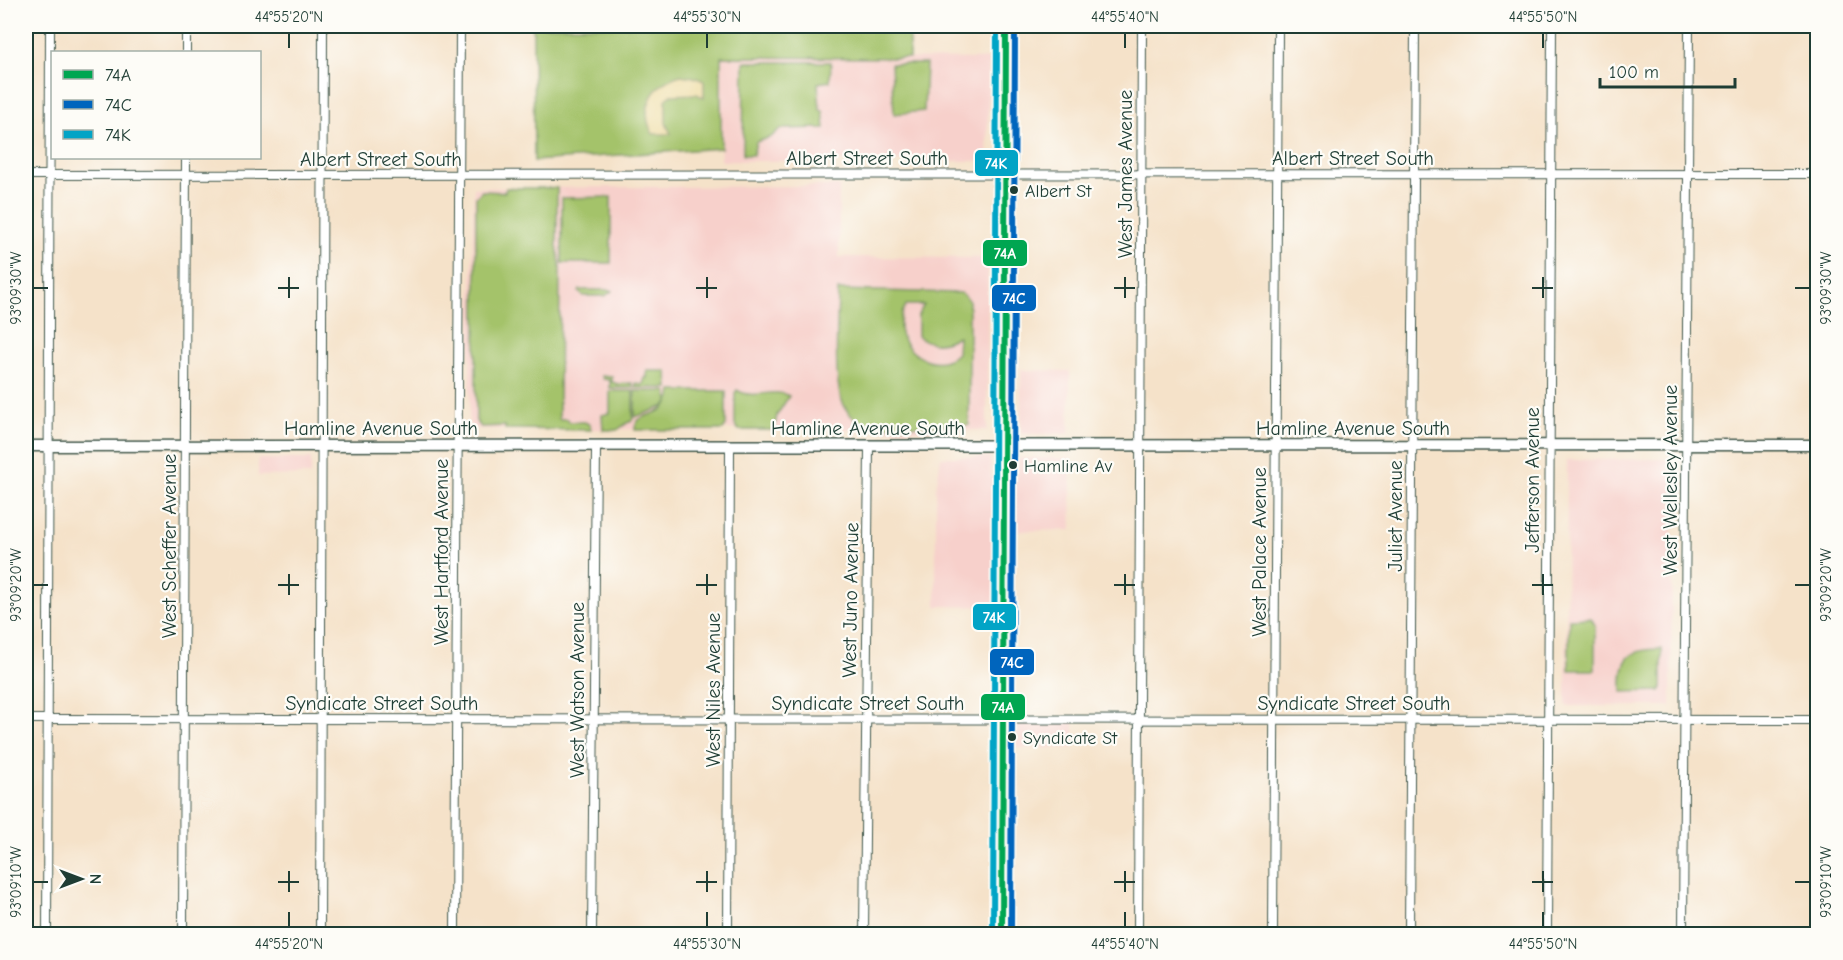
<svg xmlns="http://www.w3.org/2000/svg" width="1843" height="960" viewBox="0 0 1843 960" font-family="'Comic Neue',sans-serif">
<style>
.built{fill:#f7d0cb}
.green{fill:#a4c36b;stroke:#628050;stroke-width:1.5;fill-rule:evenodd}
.sand{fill:#eeda9e;stroke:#868c69;stroke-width:1.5}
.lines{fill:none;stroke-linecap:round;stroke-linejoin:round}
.minor-casing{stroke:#3f564a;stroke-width:10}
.tertiary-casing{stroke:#3f564a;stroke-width:13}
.secondary-casing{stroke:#3f564a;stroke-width:14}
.minor{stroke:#fff;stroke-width:8}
.tertiary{stroke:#fff;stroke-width:10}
.secondary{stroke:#fff;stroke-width:12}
.bus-1-casing{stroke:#fdfcf7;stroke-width:10}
.bus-2-casing{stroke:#fdfcf7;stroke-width:10}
.bus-3-casing{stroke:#fdfcf7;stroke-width:10}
.bus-1{stroke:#00a651;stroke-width:6}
.bus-2{stroke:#0065bd;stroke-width:6}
.bus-3{stroke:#02a4c6;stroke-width:6}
.ticks{fill:none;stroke:#1f3d34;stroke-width:2}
.bus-dot{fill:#1f3d34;stroke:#fdfcf7;stroke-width:2}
.labels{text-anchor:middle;stroke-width:4.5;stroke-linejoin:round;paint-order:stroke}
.bus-label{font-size:18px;fill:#1f3d34;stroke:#fdfcf7;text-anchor:start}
.street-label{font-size:20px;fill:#1f3d34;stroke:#fdfcf7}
.line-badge{stroke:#fdfcf7;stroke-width:2}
.badge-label{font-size:16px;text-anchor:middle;font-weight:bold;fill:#fff}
.neatline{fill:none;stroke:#1f3d34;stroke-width:2}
.ticks-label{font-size:15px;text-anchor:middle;fill:#1f3d34}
</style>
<rect width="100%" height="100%" fill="#fdfcf7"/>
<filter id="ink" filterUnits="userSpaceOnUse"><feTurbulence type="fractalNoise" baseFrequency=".0167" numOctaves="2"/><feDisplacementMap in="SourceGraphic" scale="12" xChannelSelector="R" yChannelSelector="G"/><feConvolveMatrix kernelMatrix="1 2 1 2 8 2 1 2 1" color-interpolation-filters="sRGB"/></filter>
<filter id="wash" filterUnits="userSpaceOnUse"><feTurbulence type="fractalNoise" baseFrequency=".008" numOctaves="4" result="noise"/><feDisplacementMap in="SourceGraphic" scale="24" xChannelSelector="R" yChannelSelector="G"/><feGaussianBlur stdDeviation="1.35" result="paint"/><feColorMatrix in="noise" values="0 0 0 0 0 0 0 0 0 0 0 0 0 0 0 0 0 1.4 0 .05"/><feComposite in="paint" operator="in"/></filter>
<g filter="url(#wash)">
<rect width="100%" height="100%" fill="#f5e2c9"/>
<g class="built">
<polygon points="720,57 989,59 987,161 721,161"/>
<polygon points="839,186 839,257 988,258 987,430 469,429 474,188"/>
<polygon points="1021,370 1070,371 1069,434 1021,434"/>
<polygon points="941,457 990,457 991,478 1017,478 1018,458 1070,458 1072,530 1002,531 1003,607 936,606 936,489"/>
<polygon points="258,459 311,459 311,475 258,476"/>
<polygon points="1673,459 1671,706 1566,706 1567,460"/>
<polygon points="1001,719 1074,720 1074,748 1002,748"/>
</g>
<g class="green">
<polygon points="533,26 909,26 909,58 721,57 721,148 534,161"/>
<polygon points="744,62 831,62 830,81 818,83 820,110 823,111 825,128 780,129 771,137 756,142 753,155 743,155"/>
<polygon points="891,64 926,64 924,111 894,114"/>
<polygon points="506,188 557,188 557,246 560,264 559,419 568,419 569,422 585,422 590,425 591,430 505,429 505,426 481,427 476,421 476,197 482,191 505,192"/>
<polygon points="611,197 611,263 562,263 562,198"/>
<polygon points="580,290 611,290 612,291 605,296 583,296 579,292"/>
<path d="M838,290L961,293L969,300V425L868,426C857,421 849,416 844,405C832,384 838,316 838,290ZM906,305H924L918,315V336C931,347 945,344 958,336L957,353C937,374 902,353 900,328C899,319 902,312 906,305Z"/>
<polygon points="647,371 667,371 668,388 635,388 636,383 641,385 644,383 644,378 647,378"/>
<polygon points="602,376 612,377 612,382 618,384 632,383 633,388 610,388 610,380 603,379"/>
<path d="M737,390C754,401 772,387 789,396L777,415L774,430H739L735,425V393Z"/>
<polygon points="610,391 633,391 633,419 617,430 603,430 602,415 610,413"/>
<polygon points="635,391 667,391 668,402 665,406 635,417"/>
<path d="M672,391H726V426L723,430H635C635,407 668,423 672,391Z"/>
<polygon points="1591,618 1595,625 1595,670 1569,670 1569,619"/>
<path d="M1662,649V688L1660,691L1622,692C1621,658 1627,649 1662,649Z"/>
</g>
<path class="sand" d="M681,75L694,77L704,81V98L697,94L671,95L666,100V123L671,134H653C638,108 654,82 681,75Z"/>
</g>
<g filter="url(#ink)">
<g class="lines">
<defs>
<g id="minor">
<polyline points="186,52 186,26"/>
<polyline points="26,175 1818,174"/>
<polyline points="1818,456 1818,505"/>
<polyline points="26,719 1818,720"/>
<polyline points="47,934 50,26"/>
<polyline points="183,934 186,158"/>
<polyline points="320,934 323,26"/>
<polyline points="455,934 460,26"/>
<polyline points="592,934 596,446"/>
<polyline points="728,934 730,446"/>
<polyline points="864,934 869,446"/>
<polyline points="1138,934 1142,26"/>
<polyline points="1273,934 1278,26"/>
<polyline points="1409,934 1415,26"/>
<polyline points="1547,934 1552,26"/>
<polyline points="1683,934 1689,26"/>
</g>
<polyline id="tertiary" points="26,446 1818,445"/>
<polyline id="secondary" points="1002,934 1006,26"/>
</defs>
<use href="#minor" class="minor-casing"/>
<use href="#tertiary" class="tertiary-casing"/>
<use href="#secondary" class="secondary-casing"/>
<use href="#minor" class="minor"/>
<use href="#tertiary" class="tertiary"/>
<use href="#secondary" class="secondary"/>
<defs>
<polyline id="bus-1" points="1002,934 1006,26"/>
<polyline id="bus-2" points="1011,934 1015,26"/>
<polyline id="bus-3" points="993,934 997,26"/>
</defs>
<use href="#bus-1" class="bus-1-casing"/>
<use href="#bus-2" class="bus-2-casing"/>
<use href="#bus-3" class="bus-3-casing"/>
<use href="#bus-1" class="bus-1"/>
<use href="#bus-2" class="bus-2"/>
<use href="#bus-3" class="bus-3"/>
</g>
</g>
<path class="ticks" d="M289,33V48M707,33V48M1125,33V48M1543,33V48M289,277V298M707,277V298M1125,277V298M1543,277V298M33,288H48M278,288H299M696,288H717M1114,288H1135M1532,288H1553M1795,288H1810M289,574V595M707,574V595M1125,574V595M1543,574V595M33,585H48M278,585H299M696,585H717M1114,585H1135M1532,585H1553M1795,585H1810M289,871V892M707,871V892M1125,871V892M1543,871V892M33,882H48M278,882H299M696,882H717M1114,882H1135M1532,882H1553M1795,882H1810M289,912V927M707,912V927M1125,912V927M1543,912V927"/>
<g class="bus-dot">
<circle cx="1014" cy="190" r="5"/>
<circle cx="1013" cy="465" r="5"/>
<circle cx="1012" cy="737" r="5"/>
</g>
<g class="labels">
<g class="bus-label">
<text x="1025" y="197">Albert St</text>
<text x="1024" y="472">Hamline Av</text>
<text x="1023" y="744">Syndicate St</text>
</g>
<g class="street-label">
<text x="867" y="165">Albert Street South</text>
<text x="1353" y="165">Albert Street South</text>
<text x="381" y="166">Albert Street South</text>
<text transform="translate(1125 174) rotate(-90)" y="7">West James Avenue</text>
<text x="381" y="435">Hamline Avenue South</text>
<text x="868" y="435">Hamline Avenue South</text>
<text x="1353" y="435">Hamline Avenue South</text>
<text transform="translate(1532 480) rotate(-90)" y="7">Jefferson Avenue</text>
<text transform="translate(1670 480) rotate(-90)" y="7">West Wellesley Avenue</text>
<text transform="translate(1395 516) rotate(-90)" y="7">Juliet Avenue</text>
<text transform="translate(169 546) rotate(-90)" y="7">West Scheffer Avenue</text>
<text transform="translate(441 552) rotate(-90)" y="7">West Hartford Avenue</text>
<text transform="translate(1259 552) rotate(-90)" y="7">West Palace Avenue</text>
<text transform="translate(850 600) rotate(-89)" y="7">West Juno Avenue</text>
<text transform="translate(577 690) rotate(-90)" y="7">West Watson Avenue</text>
<text transform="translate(713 690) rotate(-90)" y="7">West Niles Avenue</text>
<text x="382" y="710">Syndicate Street South</text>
<text x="868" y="710">Syndicate Street South</text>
<text x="1354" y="710">Syndicate Street South</text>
</g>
</g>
<g class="line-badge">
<rect x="974" y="149" width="45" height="28" rx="6" fill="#02a4c6"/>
<rect x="982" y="239" width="46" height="28" rx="6" fill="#00a651"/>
<rect x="991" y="284" width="46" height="28" rx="6" fill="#0065bd"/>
<rect x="972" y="603" width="45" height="28" rx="6" fill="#02a4c6"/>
<rect x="989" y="648" width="46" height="28" rx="6" fill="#0065bd"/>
<rect x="980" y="693" width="46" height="28" rx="6" fill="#00a651"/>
</g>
<g class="badge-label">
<text x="996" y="169">74K</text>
<text x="1005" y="259">74A</text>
<text x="1014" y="304">74C</text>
<text x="994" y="623">74K</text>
<text x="1012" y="668">74C</text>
<text x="1003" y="713">74A</text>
</g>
<rect width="1843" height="960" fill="none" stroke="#fdfcf7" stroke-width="66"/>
<rect x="51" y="51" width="210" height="108" fill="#fdfcf7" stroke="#a4b0a9" stroke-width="1.5"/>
<rect x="63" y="70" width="30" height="9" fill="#00a651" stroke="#a4b0a9" stroke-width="1.5"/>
<text x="105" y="81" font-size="18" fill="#1f3d34">74A</text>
<rect x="63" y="100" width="30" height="9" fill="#0065bd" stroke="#a4b0a9" stroke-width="1.5"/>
<text x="105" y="111" font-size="18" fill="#1f3d34">74C</text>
<rect x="63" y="130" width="30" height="9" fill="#02a4c6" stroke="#a4b0a9" stroke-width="1.5"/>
<text x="105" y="141" font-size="18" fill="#1f3d34">74K</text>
<g transform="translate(81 879) rotate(90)" stroke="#fdfcf7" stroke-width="4.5" paint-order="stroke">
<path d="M0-4.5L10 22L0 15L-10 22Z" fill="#1f3d34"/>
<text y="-9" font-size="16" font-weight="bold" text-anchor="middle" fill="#1f3d34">N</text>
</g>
<path d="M1600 78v9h135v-9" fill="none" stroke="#1f3d34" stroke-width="3"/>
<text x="1609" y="78" font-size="18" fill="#1f3d34" stroke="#fdfcf7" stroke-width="4.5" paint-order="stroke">100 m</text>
<rect x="33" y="33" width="1777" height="894" class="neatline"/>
<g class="ticks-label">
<text x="289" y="22">44°55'20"N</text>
<text x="707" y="22">44°55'30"N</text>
<text x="1125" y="22">44°55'40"N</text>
<text x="1543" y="22">44°55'50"N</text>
<text transform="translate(1826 288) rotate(-90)" y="5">93°09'30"W</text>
<text transform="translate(16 288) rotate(-90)" y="5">93°09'30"W</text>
<text transform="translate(1826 585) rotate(-90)" y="5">93°09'20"W</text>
<text transform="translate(16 585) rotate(-90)" y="5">93°09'20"W</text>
<text transform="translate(1826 882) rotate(-90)" y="5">93°09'10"W</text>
<text transform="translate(16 882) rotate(-90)" y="5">93°09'10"W</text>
<text x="289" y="949">44°55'20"N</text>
<text x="707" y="949">44°55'30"N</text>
<text x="1125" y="949">44°55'40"N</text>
<text x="1543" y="949">44°55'50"N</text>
</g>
</svg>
